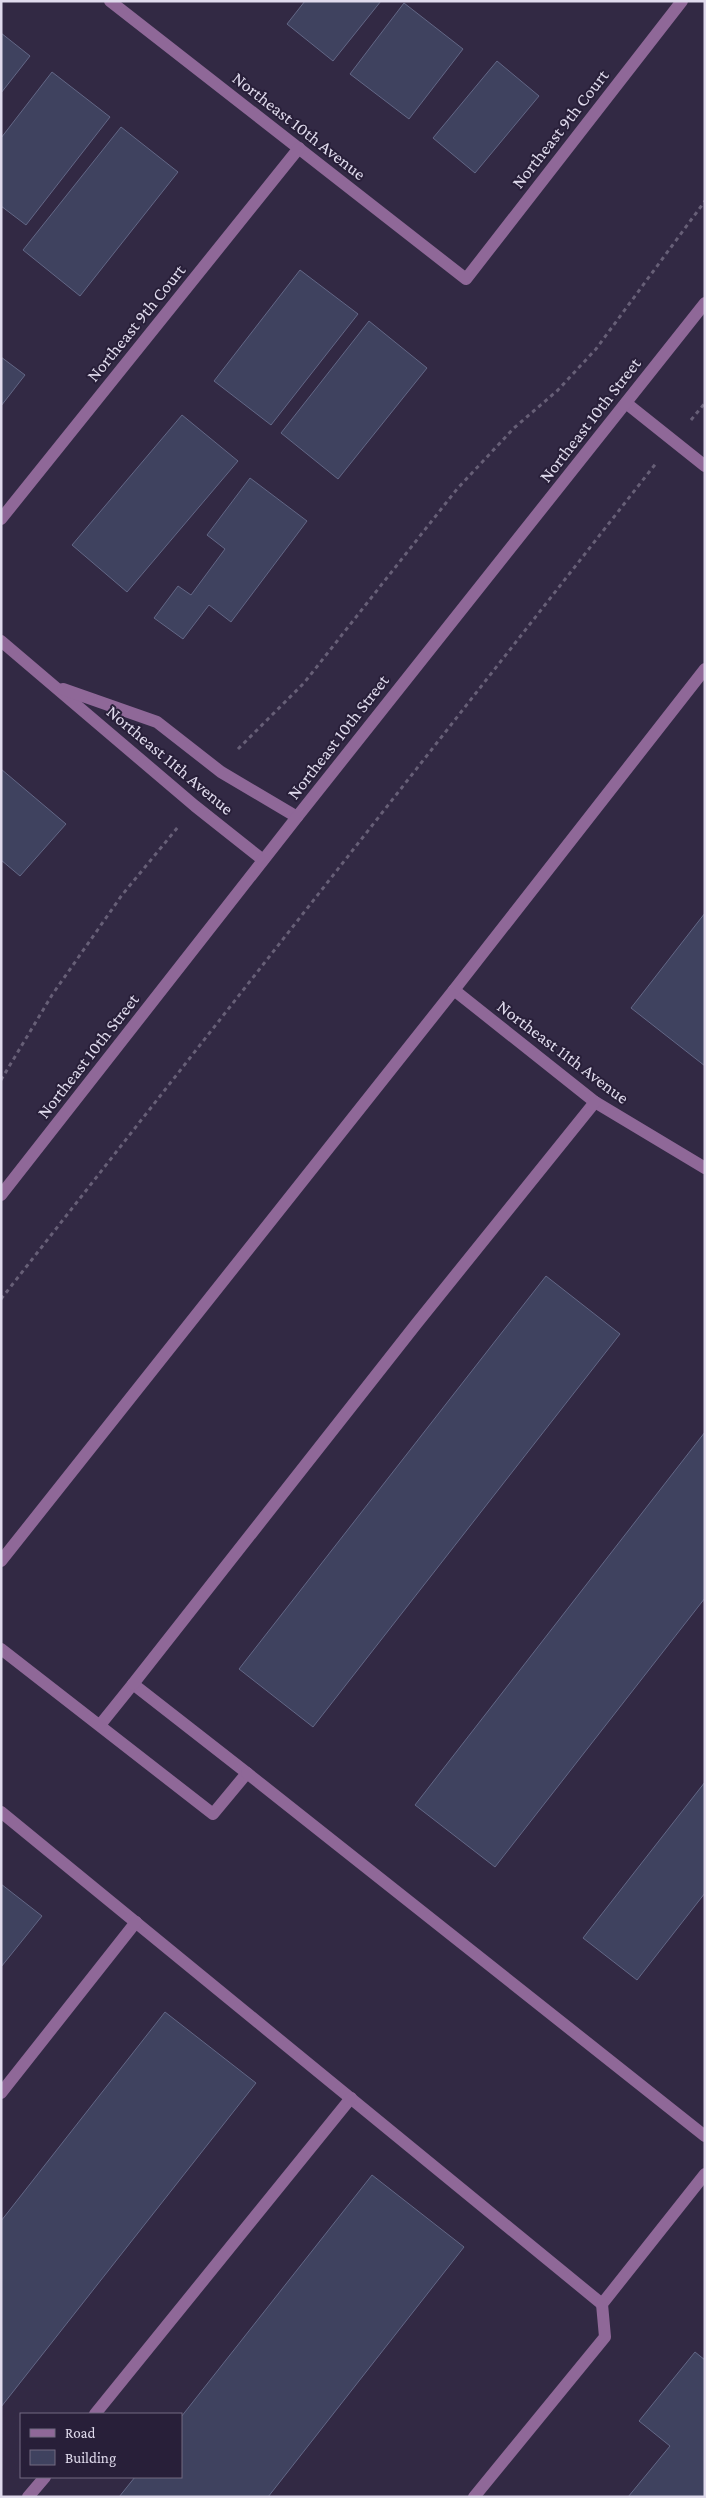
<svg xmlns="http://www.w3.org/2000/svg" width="706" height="2498" viewBox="0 0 706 2498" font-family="'Crimson Pro',serif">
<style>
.building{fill:#3f425f;stroke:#636786}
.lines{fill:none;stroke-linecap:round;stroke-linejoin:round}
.path{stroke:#675f77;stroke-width:3;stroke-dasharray:4 4;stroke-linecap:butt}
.minor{stroke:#8f6898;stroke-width:12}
.labels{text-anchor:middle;stroke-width:4;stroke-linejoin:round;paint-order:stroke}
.street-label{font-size:18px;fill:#e0dbed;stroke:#281f39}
</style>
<rect width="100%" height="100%" fill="#322944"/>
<g class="building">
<polygon points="305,1 381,1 333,61 287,24"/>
<polygon points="404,3 463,49 409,119 350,74"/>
<polygon points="1,33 30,56 1,93"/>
<polygon points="497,61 539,96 475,173 433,138"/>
<polygon points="52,72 110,117 26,225 1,206 1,138"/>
<polygon points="121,127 178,172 80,296 23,250"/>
<polygon points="300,270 358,314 271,425 214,381"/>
<polygon points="369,321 427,368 338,479 281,433"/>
<polygon points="1,357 25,375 1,406"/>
<polygon points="182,415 238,461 127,592 72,545"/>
<polygon points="250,478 307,521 231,622 209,605 183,639 154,618 178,586 191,595 225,549 207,535"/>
<polygon points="1,769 66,824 20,876 1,860"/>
<polygon points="705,913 705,1066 631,1008"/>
<polygon points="546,1276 620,1334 313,1727 239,1669"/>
<polygon points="705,1432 705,1598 495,1867 415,1805"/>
<polygon points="705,1782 705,1893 637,1980 583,1938"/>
<polygon points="1,1884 42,1916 1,1967"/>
<polygon points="165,2012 256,2083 1,2407 1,2221"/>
<polygon points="372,2175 464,2247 268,2497 119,2497 135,2477 181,2477 181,2417"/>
<polygon points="695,2352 705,2360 705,2497 628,2497 670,2446 639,2421"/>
</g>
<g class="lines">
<g class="path">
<polyline points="691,420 705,403"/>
<polyline points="238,749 304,683 457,489 514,428 558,390 596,349 705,201"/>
<polyline points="1,1080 52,995 122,895 178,827"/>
<polyline points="1,1299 657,462"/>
</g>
<g class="minor">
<polyline points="110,1 466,279 682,1"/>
<polyline points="626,403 705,466"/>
<polyline points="1,519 299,148"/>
<polyline points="1,641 195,806 263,860"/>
<polyline points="63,689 157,722 221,772 297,817"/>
<polyline points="454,990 595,1102 705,1168"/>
<polyline points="1,1195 297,817 705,303"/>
<polyline points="1,1561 454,990 705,669"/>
<polyline points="1,1649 213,1814 247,1773 133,1684 100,1725"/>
<polyline points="133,1684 417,1323 595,1102"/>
<polyline points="247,1773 705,2136"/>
<polyline points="1,1812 602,2304"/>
<polyline points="1,2093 136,1922"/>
<polyline points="95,2414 351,2098"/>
<polyline points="28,2497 45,2477"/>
<polyline points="474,2497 605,2337 602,2304 705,2174"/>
</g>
</g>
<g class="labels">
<g class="street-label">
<text transform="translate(299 126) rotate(38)" y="6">Northeast 10th Avenue</text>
<text transform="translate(560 129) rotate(-52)" y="6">Northeast 9th Court</text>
<text transform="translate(136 323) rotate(-51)" y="6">Northeast 9th Court</text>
<text transform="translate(590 420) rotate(-52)" y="6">Northeast 10th Street</text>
<text transform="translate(338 737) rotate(-52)" y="6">Northeast 10th Street</text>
<text transform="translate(170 760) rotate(40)" y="6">Northeast 11th Avenue</text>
<text transform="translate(563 1052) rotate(37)" y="6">Northeast 11th Avenue</text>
<text transform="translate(88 1056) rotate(-52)" y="6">Northeast 10th Street</text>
</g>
</g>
<rect width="706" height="2498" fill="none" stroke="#e0dbed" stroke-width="5"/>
<rect x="20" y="2413" width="162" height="65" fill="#281f39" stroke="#726a81"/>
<rect x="30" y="2429" width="25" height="8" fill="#8f6898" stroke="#726a81"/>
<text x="65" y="2438" font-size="15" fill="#e0dbed">Road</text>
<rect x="30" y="2450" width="25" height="15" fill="#3f425f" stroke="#726a81"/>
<text x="65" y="2463" font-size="15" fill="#e0dbed">Building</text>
</svg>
